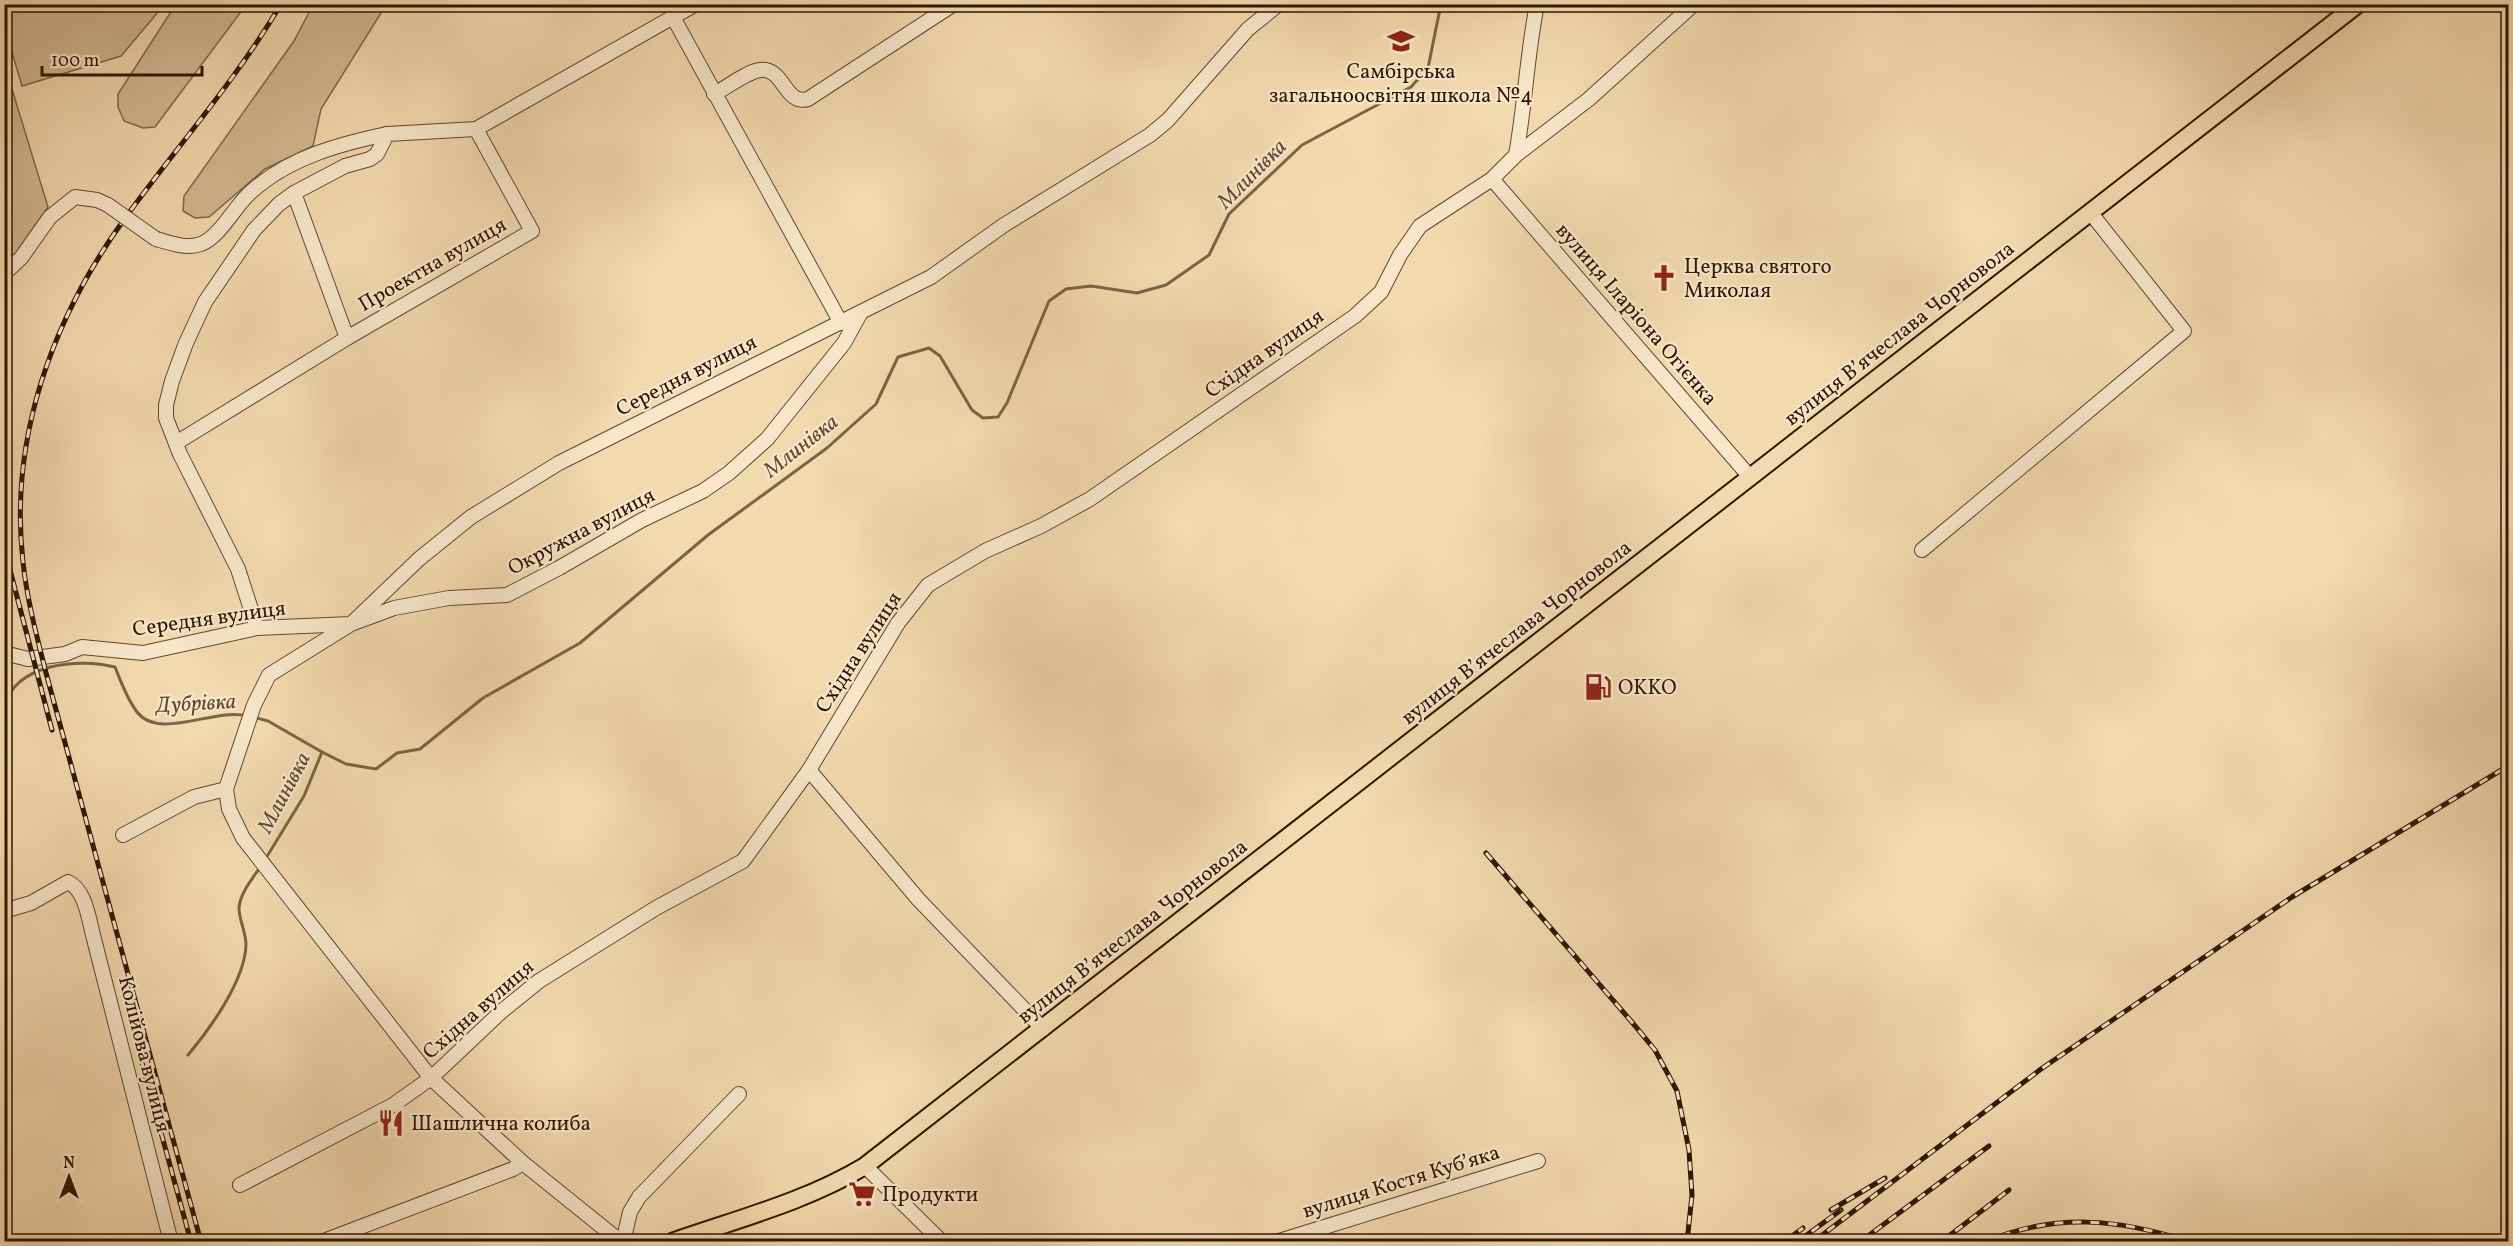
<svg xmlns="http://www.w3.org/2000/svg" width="2513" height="1246" viewBox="0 0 2513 1246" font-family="Vollkorn,serif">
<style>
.green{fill:#d2b891;stroke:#80674a;stroke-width:1.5}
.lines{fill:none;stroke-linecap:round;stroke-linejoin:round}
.stream{stroke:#7c6347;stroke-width:3}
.minor-casing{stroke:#60472e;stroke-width:16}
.major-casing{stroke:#2f1603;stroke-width:20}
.minor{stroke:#f7e6ca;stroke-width:14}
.major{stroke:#f3d9ae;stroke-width:16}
.rail-casing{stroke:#2f1603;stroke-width:5}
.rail{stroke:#f7e6ca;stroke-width:3;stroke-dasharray:9;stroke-linecap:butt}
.minor-bridge-casing{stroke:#60472e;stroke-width:16;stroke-linecap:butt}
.minor-bridge{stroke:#f7e6ca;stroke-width:14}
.labels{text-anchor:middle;stroke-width:4.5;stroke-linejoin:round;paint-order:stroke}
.poi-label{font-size:21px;fill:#2f1603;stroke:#f7e6ca;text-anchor:start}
.street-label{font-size:21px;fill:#2f1603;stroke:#f7e6ca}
.water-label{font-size:22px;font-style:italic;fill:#634a30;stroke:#f7e6ca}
</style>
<rect width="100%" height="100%" fill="#f3d9ae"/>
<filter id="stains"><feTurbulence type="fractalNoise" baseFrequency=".00333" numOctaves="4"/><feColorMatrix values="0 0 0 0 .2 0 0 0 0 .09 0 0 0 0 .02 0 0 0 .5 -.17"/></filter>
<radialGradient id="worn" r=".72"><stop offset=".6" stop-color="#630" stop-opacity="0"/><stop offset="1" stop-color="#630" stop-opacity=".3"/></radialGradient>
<g class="green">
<polygon points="176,4 246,5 155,127 143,128 124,121 118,107 118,94"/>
<polygon points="4,5 5,4 164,5 121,56 22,86 5,29"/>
<polygon points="313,5 386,5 321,109 313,146 265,169 209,217 195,218 183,211 184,196 294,41"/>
<polygon points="4,63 48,207 15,254 5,264"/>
</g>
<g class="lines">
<g class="stream">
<path d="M4,706C17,663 78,658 115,667C121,682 127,699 137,712C159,741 216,707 247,716"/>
<polyline points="253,717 268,721 322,752"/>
<polyline points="266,858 304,796 322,752 346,764 376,769 397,753 420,749 483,698 580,643 708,535 827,448 876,404 898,357 929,348 940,356 972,410 983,418 998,417 1007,403 1049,301 1066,289 1091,286 1137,293 1166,285 1209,255 1229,214 1302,145 1411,87 1428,68 1441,4"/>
<path d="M188,1055C210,1029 245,980 246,945C246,932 239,920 239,908C240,893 253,878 261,866"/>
</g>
<defs>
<g id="minor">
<polyline points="673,17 841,323"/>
<path d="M714,94C728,87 746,72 760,70C784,67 785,106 808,99L954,4"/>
<path d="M1516,155C1525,105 1527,55 1537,4"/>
<polyline points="1492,179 1750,477"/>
<polyline points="294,193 347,338"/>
<path d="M156,239C170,243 186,249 201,244C220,237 236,204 252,191C289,158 339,144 387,134"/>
<polyline points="4,274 21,258 50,217 75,197 97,200 108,205"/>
<polyline points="176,443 347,338 532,231 476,129"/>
<polyline points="1922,550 2184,331 2090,212"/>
<polyline points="257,628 238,569 180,454 166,418 166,405 172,381 186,343 205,302 254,230 279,204 294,193 345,166 370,159 377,154 387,134 476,129 696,4"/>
<polyline points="4,653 28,659 65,654 82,647 143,653 257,628 351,624 419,559 471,517 559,463 931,277 1004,225 1150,135 1168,120 1248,29 1279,4"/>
<polyline points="809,770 918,899 1043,1029"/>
<polyline points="123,835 194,797 226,789"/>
<path d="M4,911L31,903L68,882C86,890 89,921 94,939L171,1242"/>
<polyline points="865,1166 942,1242"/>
<polyline points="240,1185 393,1105 431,1078 502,1011 539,981 656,908 743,861 809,770 898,623 928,585 985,551 1041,526 1090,499 1355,316 1381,292 1400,255 1420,226 1492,179 1516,155 1589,99 1694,4"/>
<polyline points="321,1242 513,1169 523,1163"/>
<polyline points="621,1242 523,1163 431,1078 243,838 229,809 226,789 254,705 269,675 351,624 394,608 449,598 507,595 559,568 642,520 703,491 729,473 767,439 844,343 860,314"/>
<polyline points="623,1242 630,1212 639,1197 739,1094"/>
<polyline points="1276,1242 1538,1161"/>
</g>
<path id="major" d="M672,1242C737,1219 805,1202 865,1166L2358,4"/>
</defs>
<use href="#minor" class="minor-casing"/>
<use href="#major" class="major-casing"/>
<use href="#minor" class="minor"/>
<use href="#major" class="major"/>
<defs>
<g id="rail">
<polyline points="4,547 52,730"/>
<polyline points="1486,853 1631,1021 1655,1050 1677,1091 1689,1150 1692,1195 1687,1242"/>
<polyline points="142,1063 191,1242"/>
<polyline points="1831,1210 1885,1178"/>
<path d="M201,1242L46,673C37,637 27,600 23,562C9,439 52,320 123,221C175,149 235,82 281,4"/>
<polyline points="1784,1242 1803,1228"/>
<polyline points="1797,1242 1841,1210"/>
<polyline points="1813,1242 2041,1069 2292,897 2508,766"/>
<polyline points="1860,1242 1989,1146"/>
<polyline points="1941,1242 2009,1190"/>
<path d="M1985,1242C2056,1212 2119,1219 2191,1242"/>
</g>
</defs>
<use href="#rail" class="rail-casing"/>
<use href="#rail" class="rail"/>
<defs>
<polyline id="minor-bridge" points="108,205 156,239"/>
</defs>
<use href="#minor-bridge" class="minor-bridge-casing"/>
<use href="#minor-bridge" class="minor-bridge"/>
</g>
<defs>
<symbol id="school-bare" viewBox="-9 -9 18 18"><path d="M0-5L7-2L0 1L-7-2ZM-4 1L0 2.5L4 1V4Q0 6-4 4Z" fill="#8f2418" stroke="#f7e6ca" stroke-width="2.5" paint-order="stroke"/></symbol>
<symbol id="church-bare" viewBox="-9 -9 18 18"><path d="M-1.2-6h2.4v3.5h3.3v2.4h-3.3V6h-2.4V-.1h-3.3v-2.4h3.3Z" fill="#8f2418" stroke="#f7e6ca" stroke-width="2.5" paint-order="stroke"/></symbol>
<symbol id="fuel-bare" viewBox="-9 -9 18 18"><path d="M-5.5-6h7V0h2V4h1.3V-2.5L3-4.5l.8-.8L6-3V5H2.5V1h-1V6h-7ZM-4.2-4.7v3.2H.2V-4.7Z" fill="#8f2418" stroke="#f7e6ca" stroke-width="2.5" paint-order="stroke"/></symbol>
<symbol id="restaurant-bare" viewBox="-9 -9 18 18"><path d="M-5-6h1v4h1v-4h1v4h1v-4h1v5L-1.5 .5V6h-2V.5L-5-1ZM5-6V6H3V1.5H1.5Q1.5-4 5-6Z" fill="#8f2418" stroke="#f7e6ca" stroke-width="2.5" paint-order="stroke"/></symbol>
<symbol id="supermarket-bare" viewBox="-9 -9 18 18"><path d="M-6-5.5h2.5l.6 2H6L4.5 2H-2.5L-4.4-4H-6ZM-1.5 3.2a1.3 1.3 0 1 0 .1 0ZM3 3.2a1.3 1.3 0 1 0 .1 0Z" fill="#8f2418" stroke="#f7e6ca" stroke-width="2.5" paint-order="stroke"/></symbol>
</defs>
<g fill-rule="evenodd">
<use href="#school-bare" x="1382" y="22" width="38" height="38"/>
<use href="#church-bare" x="1645" y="259" width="38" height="38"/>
<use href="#fuel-bare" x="1579" y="668" width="38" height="38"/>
<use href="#restaurant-bare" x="372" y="1104" width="38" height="38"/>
<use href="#supermarket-bare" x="843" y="1175" width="38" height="38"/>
</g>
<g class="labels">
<g class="poi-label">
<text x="1401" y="78" text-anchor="middle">Самбірська<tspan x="1401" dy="24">загальноосвітня школа №4</tspan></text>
<text x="1684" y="273">Церква святого<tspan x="1684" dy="24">Миколая</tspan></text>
<text x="1618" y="694">OKKO</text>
<text x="411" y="1130">Шашлична колиба</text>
<text x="882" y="1201">Продукти</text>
</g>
<g class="street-label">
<text transform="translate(432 264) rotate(-30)" y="7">Проектна вулиця</text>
<text transform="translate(1637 314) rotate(49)" y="7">вулиця Іларіона Огієнка</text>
<text transform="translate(1899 333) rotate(-38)" y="7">вулиця Вʼячеслава Чорновола</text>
<text transform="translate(1264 353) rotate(-35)" y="7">Східна вулиця</text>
<text transform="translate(686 375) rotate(-27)" y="7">Середня вулиця</text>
<text transform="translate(581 531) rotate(-28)" y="7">Окружна вулиця</text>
<text transform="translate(209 618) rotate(-8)" y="7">Середня вулиця</text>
<text transform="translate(1516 632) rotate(-38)" y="7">вулиця Вʼячеслава Чорновола</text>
<text transform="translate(858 652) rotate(-57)" y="7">Східна вулиця</text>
<text transform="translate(1132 931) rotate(-38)" y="7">вулиця Вʼячеслава Чорновола</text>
<text transform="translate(478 1009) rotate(-41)" y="7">Східна вулиця</text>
<text transform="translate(145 1054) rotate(76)" y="7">Колійова вулиця</text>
<text transform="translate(1401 1181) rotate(-17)" y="7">вулиця Костя Кубʼяка</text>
</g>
<g class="water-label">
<text transform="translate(1251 173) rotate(-45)" y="8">Млинівка</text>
<text transform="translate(800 445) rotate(-38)" y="8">Млинівка</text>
<text transform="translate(196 702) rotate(-3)" y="8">Дубрівка</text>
<text transform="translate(283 792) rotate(-62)" y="8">Млинівка</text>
</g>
</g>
<rect width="2513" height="1246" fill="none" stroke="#f3d9ae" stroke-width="24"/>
<rect x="6" y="6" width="2501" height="1234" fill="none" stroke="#2f1603" stroke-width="3"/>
<rect x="12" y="12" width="2489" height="1222" fill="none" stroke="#2f1603" stroke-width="1.5"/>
<g transform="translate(69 1177)" stroke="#f7e6ca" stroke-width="4.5" paint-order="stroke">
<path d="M0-4.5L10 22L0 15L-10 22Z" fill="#2f1603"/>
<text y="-9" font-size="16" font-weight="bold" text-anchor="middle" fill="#2f1603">N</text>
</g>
<path d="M42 66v9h160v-9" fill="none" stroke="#2f1603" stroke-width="3"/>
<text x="51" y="66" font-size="18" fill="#2f1603" stroke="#f7e6ca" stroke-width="4.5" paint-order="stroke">100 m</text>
<rect width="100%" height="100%" filter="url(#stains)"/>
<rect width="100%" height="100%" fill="url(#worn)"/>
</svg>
